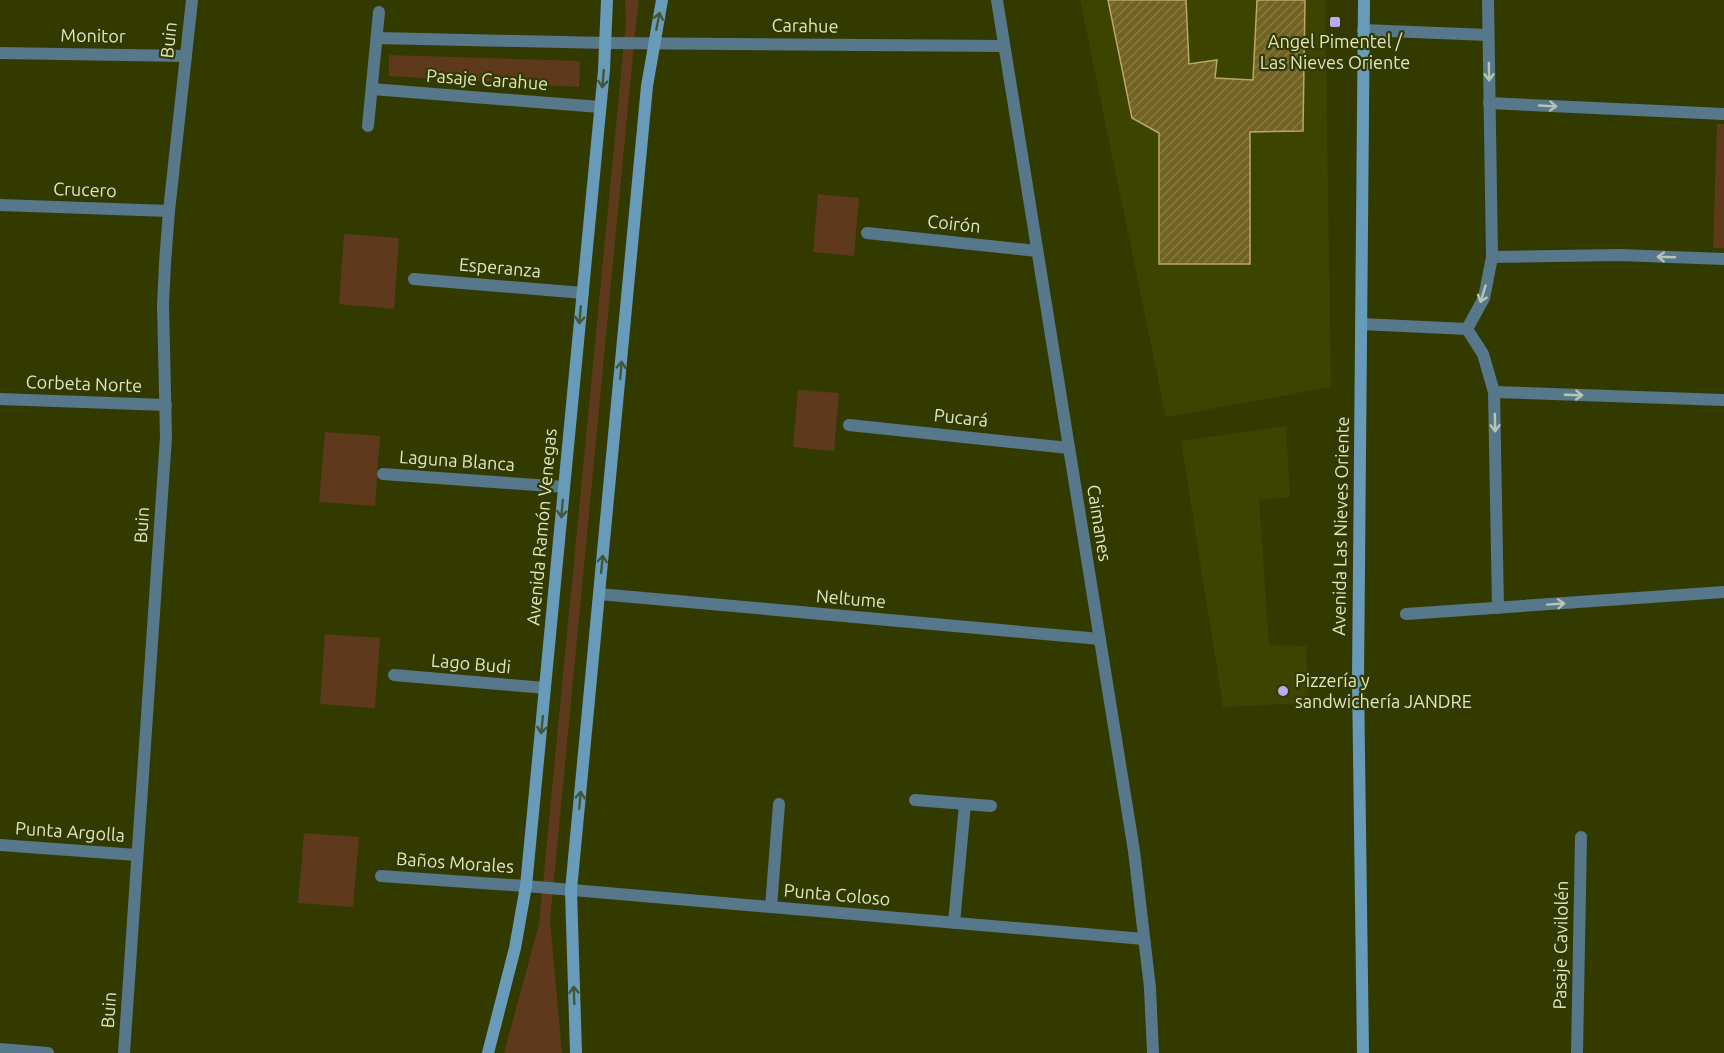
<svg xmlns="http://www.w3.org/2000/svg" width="1724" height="1053" viewBox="0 0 1724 1053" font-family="Ubuntu,sans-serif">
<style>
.built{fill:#3d4401}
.grass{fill:#5e391c}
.building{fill:url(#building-hatch);stroke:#baa961;stroke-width:1.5}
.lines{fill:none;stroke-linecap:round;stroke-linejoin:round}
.street{stroke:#57778b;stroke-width:12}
.secondary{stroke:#689bba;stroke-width:12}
.oneway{stroke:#435738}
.oneway2{stroke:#b6c5b2}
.poi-dot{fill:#bea9f5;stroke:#333a00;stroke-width:2}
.labels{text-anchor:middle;stroke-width:4.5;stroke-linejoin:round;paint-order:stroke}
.street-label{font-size:18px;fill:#dfe6c3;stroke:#333a00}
.poi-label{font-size:18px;fill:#dfe6c3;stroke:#333a00}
</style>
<defs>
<pattern id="building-hatch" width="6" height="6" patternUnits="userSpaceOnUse" patternTransform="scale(1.5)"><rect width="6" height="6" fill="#726324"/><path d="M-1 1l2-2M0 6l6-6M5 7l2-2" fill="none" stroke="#867942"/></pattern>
</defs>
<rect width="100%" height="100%" fill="#333a00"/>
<g class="built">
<polygon points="1080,0 1325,0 1331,387 1166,417"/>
<polygon points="1286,426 1290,497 1259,500 1269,645 1306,646 1309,703 1223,707 1181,441"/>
</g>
<g class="grass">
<polygon points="625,0 639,0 636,23 550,921 562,1053 504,1053 539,924 626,22"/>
<polygon points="389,55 580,61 579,87 389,76"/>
<polygon points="1717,124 1724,124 1724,248 1713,248"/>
<polygon points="818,194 859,198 854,256 813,252"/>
<polygon points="344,234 399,238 394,309 339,304"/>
<polygon points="798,390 839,393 834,451 793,447"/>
<polygon points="325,432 380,436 375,506 319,502"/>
<polygon points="325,634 380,638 375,708 320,704"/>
<polygon points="304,833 359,837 353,907 298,903"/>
</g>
<polygon class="building" points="1108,0 1186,0 1189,64 1217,60 1215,78 1253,80 1257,0 1305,0 1303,131 1250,132 1250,264 1159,264 1159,133 1132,118"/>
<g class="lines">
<g class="street">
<polyline points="997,0 1134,851 1150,988 1153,1053"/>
<polyline points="1363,30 1488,35"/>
<polyline points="377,38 605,43 1004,46"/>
<polyline points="0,53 186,56"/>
<polyline points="372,89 600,107"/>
<polyline points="1489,103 1724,114"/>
<polyline points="368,126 379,12"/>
<polyline points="0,205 169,211"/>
<polyline points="867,233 1037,251"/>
<polyline points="1492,257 1619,255 1724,259"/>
<polyline points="414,279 583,293"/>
<polyline points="1361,324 1467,329"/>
<polyline points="1467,329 1484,298 1492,257 1488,0"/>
<polyline points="1467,329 1483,354 1494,392 1498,608"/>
<polyline points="1494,392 1724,400"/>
<polyline points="0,399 166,405"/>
<polyline points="849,425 1069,448"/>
<polyline points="383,474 564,487"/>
<polyline points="599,594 1100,639"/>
<polyline points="1406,614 1724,592"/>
<polyline points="394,675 545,688"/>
<polyline points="915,800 991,806"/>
<polyline points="0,845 137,855"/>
<polyline points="381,876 526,886 1144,939"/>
<polyline points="771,907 779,804"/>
<polyline points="954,923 965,804"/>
<polyline points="0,1049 48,1053"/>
<polyline points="124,1053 166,437 163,305 165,263 169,211 192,0"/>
<polyline points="1577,1053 1581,837"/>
</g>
<g class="secondary">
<polyline points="488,1053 515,948 526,886 604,70 607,0"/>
<polyline points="576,1053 571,890 647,86 662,0"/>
<polyline points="1363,1053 1358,680 1364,0"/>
</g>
</g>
<defs><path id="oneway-shaft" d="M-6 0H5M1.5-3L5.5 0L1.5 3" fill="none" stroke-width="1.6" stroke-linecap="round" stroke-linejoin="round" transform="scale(1.5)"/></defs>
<g class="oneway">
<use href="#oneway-shaft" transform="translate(658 21) rotate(-79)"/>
<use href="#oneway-shaft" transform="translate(603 79) rotate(95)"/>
<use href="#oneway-shaft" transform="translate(580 315) rotate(95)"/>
<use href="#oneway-shaft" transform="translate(621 370) rotate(-85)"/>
<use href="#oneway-shaft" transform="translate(562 509) rotate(95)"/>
<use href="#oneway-shaft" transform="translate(602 564) rotate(-84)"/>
<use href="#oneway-shaft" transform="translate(542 725) rotate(96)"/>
<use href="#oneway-shaft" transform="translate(580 800) rotate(-85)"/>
<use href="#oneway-shaft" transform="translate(574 995) rotate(-92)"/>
</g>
<g class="oneway2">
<use href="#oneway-shaft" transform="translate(1489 72) rotate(89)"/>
<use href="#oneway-shaft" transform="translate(1548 106) rotate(3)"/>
<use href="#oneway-shaft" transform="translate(1666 257) rotate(-178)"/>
<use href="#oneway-shaft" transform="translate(1483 294) rotate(107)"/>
<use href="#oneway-shaft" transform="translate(1574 395) rotate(2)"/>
<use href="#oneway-shaft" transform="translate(1495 423) rotate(89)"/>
<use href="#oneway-shaft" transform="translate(1556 604) rotate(-4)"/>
</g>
<g class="poi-dot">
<rect x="1329" y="16" width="12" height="12" rx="3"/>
<circle cx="1283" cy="691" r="6"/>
</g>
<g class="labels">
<g class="street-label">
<text transform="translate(805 26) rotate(1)" y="6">Carahue</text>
<text transform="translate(93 36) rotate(1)" y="6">Monitor</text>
<text transform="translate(169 40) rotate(-84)" y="6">Buin</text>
<text transform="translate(487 80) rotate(4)" y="6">Pasaje Carahue</text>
<text transform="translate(85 190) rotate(2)" y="6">Crucero</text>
<text transform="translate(954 224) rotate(6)" y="6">Coirón</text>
<text transform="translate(500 268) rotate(5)" y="6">Esperanza</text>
<text transform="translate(84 384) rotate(2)" y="6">Corbeta Norte</text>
<text transform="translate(961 418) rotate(6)" y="6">Pucará</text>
<text transform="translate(457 461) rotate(4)" y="6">Laguna Blanca</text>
<text transform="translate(1099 523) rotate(81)" y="6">Caimanes</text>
<text transform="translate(142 525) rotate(-86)" y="6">Buin</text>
<text transform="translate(1341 526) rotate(-89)" y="6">Avenida Las Nieves Oriente</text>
<text transform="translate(542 527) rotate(-85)" y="6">Avenida Ramón Venegas</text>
<text transform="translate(851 599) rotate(5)" y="6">Neltume</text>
<text transform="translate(471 664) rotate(5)" y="6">Lago Budi</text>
<text transform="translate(70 832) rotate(4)" y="6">Punta Argolla</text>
<text transform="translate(455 863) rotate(4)" y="6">Baños Morales</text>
<text transform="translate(837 895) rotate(5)" y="6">Punta Coloso</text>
<text transform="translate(1561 945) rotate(-89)" y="6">Pasaje Cavilolén</text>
<text transform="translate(109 1010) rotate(-86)" y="6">Buin</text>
</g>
<g class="poi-label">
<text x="1335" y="48">Angel Pimentel /<tspan x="1335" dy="21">Las Nieves Oriente</tspan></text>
<text x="1295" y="687" text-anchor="start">Pizzería y<tspan x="1295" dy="21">sandwichería JANDRE</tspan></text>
</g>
</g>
</svg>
